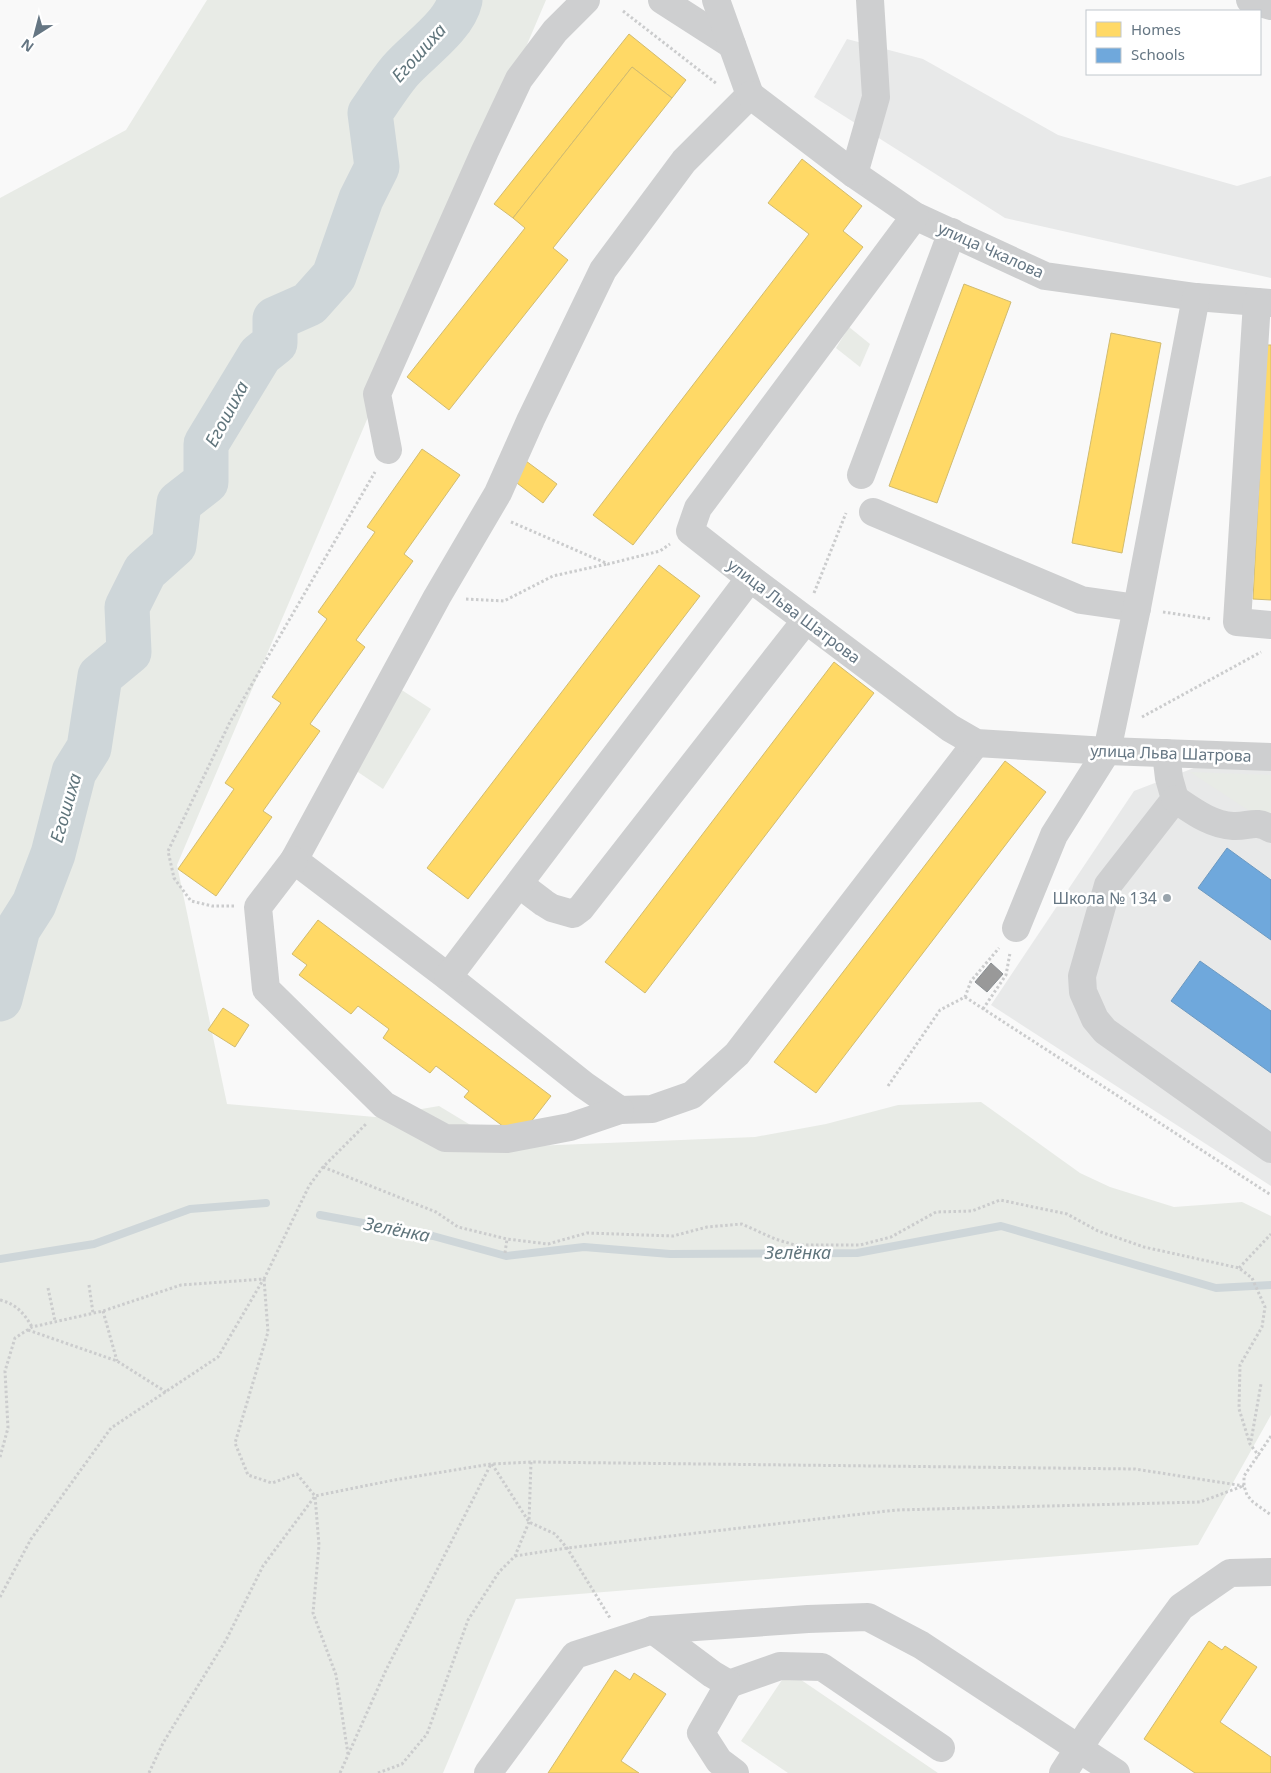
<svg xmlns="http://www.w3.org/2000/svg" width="1271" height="1773" viewBox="0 0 1271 1773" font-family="'Noto Sans',sans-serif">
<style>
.built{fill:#e8e9e9}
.green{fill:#e8ebe6}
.homes{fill:#ffd966;stroke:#d1bb6f}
.schools{fill:#6fa8dc;stroke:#6c99c1}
.industry{fill:#999;stroke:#898e92}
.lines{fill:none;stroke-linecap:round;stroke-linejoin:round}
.stream{stroke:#ced6d9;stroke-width:8}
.river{stroke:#ced6d9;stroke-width:45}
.path{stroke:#cbcccd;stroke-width:3;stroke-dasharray:2.5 2.5;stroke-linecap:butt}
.minor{stroke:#cecfd0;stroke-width:28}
.poi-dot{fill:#99a4ac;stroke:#fff;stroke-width:2}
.labels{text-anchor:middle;stroke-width:5;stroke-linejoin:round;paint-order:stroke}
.street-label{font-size:16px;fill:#657683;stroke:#fff}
.poi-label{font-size:16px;fill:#657683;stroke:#fff;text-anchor:end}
.water-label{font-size:18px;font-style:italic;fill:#60757c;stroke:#fff}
</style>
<rect width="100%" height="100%" fill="#f9f9f9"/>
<g class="built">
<polygon points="847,39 923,59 1058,135 1237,186 1271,176 1271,278 1005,218 814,97"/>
<polygon points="1199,766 1271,769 1271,1186 991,1005 1134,791"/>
</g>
<g class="green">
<polygon points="207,0 546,0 177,865 227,1104 375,1117 439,1106 507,1147 755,1137 826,1124 898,1105 981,1102 1080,1173 1110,1187 1174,1207 1242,1202 1271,1216 1271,1415 1198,1545 516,1599 443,1773 0,1773 0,198 126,130"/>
<polygon points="849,327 870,344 860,367 836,348"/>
<polygon points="397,687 431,709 383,789 352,768"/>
<polygon points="1190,772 1271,775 1271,825"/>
<polygon points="788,1671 938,1773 788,1773 741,1741"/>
</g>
<g class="homes">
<polygon points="629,34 686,80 672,98 632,67 513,218 494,204"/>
<polygon points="632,67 672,98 553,248 568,260 449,410 407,377 525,228 513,218"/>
<polygon points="802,159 862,206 843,231 863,247 633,545 593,515 809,234 768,203"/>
<polygon points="964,284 1011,302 937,503 889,486"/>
<polygon points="1111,333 1161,343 1122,553 1072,543"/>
<polygon points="1266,345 1271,345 1271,600 1253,599"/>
<polygon points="422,449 460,475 404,554 413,561 356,640 365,647 310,724 320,731 263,811 272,817 216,896 178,869 234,789 225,783 281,703 272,697 327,619 318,612 375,532 367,527"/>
<polygon points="526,461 557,484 543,503 513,480"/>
<polygon points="659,565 700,596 468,899 427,868"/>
<polygon points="834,662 874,693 645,993 605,962"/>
<polygon points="1005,761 1046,792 816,1093 774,1062"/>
<polygon points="318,920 551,1096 524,1131 512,1133 464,1097 469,1091 436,1066 430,1073 383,1038 389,1029 358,1006 351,1014 299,975 307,965 292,954"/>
<polygon points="223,1008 249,1025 235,1047 208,1030"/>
<polygon points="1209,1641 1222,1650 1225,1646 1257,1667 1220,1722 1271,1757 1271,1773 1195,1773 1144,1739"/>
<polygon points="615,1670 630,1680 634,1673 666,1694 621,1761 639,1773 548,1773"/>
</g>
<g class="schools">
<polygon points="1227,848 1271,880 1271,940 1198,888"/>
<polygon points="1200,961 1271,1011 1271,1073 1171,1001"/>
</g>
<polygon class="industry" points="991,963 1003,974 987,992 975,982"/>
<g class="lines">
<g class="stream">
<polyline points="320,1215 433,1236 506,1256 584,1247 670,1254 857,1253 1001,1226 1216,1288 1271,1285"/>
<polyline points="0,1259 94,1244 190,1209 266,1203"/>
</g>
<path class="river" d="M0,999L18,929L34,904L53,854L74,772L89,748L100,676L129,652L127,607L145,571L174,545L179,503L206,482V444L260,355L275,343V319L309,304L334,276L361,199L377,167L370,113C380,99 389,84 400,71C417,51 454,27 460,0"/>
<g class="path">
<polyline points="623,11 717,84"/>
<polyline points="511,522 608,564 660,551 670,544"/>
<polyline points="814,593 846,513"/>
<polyline points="466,599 504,601 553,576 607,564"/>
<polyline points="1163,612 1211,619"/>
<polyline points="1142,717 1261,652"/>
<polyline points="234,906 212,906 191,901 174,878 168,851 230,722 375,472"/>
<polyline points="965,997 1271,1195"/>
<polyline points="983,1009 1006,975 1010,953"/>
<polyline points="888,1086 940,1010 965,997 971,981 999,948"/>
<polyline points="323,1167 436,1212 458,1227 507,1239 548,1244 587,1233 673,1236 707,1227 742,1224 775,1239 795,1245 860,1245 891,1237 936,1212 972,1211 1000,1200 1067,1214 1098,1231 1144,1247 1239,1268 1252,1278 1265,1307 1262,1327 1240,1365 1239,1409 1250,1444 1259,1456"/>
<polyline points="505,1253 507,1239"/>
<polyline points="1239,1268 1271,1234"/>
<polyline points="264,1279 268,1332 235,1443 248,1475 272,1483 297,1474 315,1496 319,1545 313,1613 336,1675 348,1754"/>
<polyline points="89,1285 93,1313"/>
<polyline points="48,1288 55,1321"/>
<path d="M0,1300C16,1304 24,1313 32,1327"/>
<polyline points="103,1311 117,1361"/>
<polyline points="28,1330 117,1361 166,1392"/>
<polyline points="1271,1436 1244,1476 1244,1486 1247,1495 1253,1502 1271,1515"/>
<polyline points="1251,1441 1261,1384"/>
<polyline points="0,1457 8,1428 5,1371 15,1338 32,1327 103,1311 181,1285 264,1279 309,1186 323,1167 367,1123"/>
<polyline points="492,1464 529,1522 555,1534 567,1548 610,1618"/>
<polyline points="515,1556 567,1548 896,1510 1200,1502 1243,1486"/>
<polyline points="0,1597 31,1539 111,1428 218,1357 263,1280"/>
<polyline points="149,1773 163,1743 226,1640 263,1566 315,1496 394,1480 491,1464 531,1462 1135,1469 1244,1486"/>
<polyline points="340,1773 386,1670 491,1464"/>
<polyline points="378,1773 402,1764 427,1734 468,1620 499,1572 515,1556 529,1522 531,1462"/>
</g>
<g class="minor">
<polyline points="662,0 732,45"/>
<polyline points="716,0 750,95"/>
<polyline points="1250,0 1271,6"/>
<polyline points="750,95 684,161 603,270 531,419 498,493 437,597 294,860 448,977 584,1085 620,1110 652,1109 692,1095 737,1054 976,743"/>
<polyline points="750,95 854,174 915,216 1045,276 1196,297 1271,303"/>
<polyline points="854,174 876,97 870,0"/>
<polyline points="915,216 698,508 690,531 750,578 950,728 976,743 1107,751 1271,757"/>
<polyline points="1257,302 1237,622 1271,625"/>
<polyline points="388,450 377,394 485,151 519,79 555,31 586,0"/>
<polyline points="861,475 952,232"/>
<polyline points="873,512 1081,600 1137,608"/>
<polyline points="1166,753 1169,778 1175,799 1108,885 1082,976 1083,992 1095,1019 1105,1031 1271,1149"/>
<path d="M1175,799C1193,811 1211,825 1233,826C1249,827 1255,819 1271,829"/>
<polyline points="294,860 258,907 266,989 384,1105 445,1138 507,1139 570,1127 620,1110"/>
<polyline points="519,884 544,903 552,908 573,914 581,908 806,620"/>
<polyline points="1016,928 1054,835 1107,751 1137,608 1196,297"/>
<polyline points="448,977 750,578"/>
<polyline points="729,1684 780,1666 822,1667 941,1748"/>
<polyline points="488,1773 575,1655 653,1630"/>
<polyline points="735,1773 719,1761 701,1733 729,1684 712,1674 653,1630 808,1619 868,1617 921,1645 1116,1773"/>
<polyline points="1063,1773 1090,1731 1181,1607 1230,1573 1271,1572"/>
</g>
</g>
<circle class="poi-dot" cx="1167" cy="898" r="5"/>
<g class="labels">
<g class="street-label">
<text transform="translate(991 250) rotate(24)" y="6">улица Чкалова</text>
<text transform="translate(794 611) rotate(37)" y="6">улица Льва Шатрова</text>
<text transform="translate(1171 753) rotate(2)" y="6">улица Льва Шатрова</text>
</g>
<g class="poi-label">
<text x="1157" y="904">Школа № 134</text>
</g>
<g class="water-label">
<text transform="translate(419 53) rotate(-48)" y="6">Егошиха</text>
<text transform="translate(227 414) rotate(-62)" y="6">Егошиха</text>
<text transform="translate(66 808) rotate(-74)" y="6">Егошиха</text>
<text transform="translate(397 1230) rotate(11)" y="6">Зелёнка</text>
<text x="798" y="1259">Зелёнка</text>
</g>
</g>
<rect x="1086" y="10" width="175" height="65" fill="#ffffff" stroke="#c1c8cd"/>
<rect x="1096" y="22" width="25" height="15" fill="#ffd966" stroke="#c1c8cd"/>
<text x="1131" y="35" font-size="15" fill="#657683">Homes</text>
<rect x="1096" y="48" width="25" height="15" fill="#6fa8dc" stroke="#c1c8cd"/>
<text x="1131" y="60" font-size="15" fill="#657683">Schools</text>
<g transform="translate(35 35) rotate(216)" stroke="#ffffff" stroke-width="4" paint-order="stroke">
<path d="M0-4L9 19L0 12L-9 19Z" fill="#657683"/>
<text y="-8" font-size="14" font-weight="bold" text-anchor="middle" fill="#657683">N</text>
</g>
</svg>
